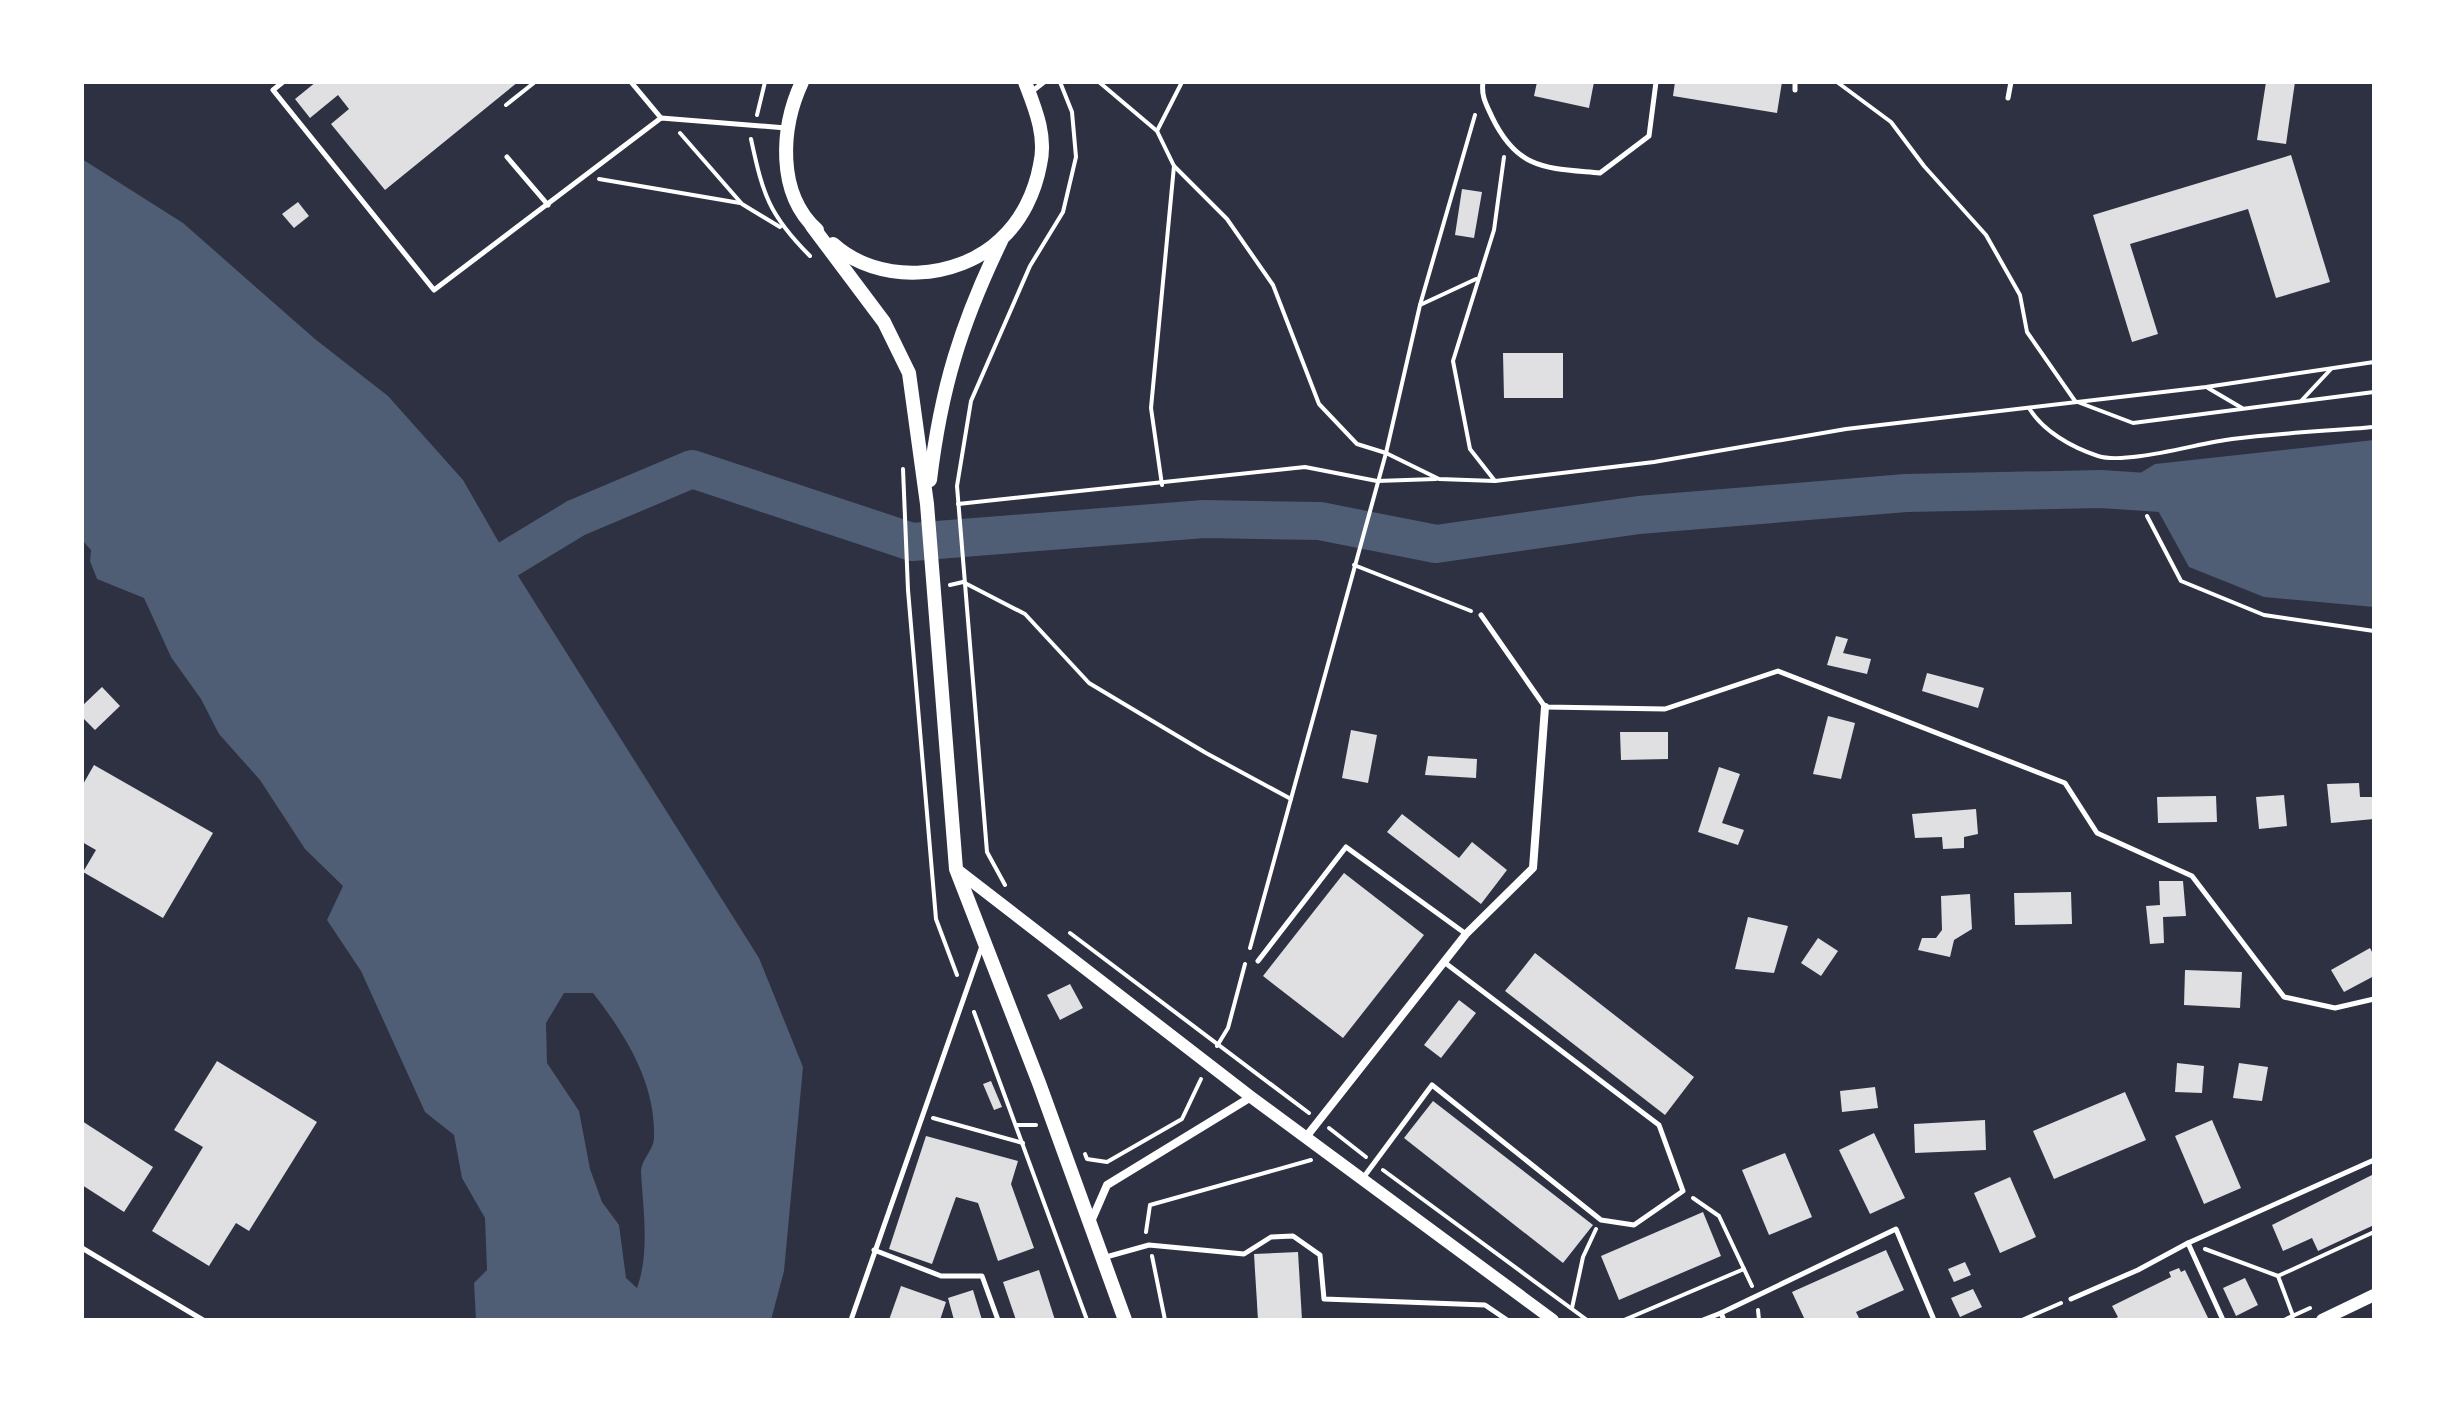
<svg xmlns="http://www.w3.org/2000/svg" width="2456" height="1402" viewBox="0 0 2456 1402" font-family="Barlow,sans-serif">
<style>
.water{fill:#4f5d75;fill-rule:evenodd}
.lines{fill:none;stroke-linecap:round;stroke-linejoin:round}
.river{stroke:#4f5d75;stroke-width:38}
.building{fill:#e0e0e3}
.path{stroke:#fff;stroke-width:4}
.service{stroke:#fff;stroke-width:5}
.minor{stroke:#fff;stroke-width:8}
.tertiary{stroke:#fff;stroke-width:12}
.secondary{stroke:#fff;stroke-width:14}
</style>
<rect width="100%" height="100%" fill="#2d3142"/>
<g class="water">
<path d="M82,159L183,223L315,339L388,396L463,480L520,579L759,958L803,1067L784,1271L771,1320H476L474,1283L487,1270L485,1218L462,1178L454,1135L425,1112L361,971L327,920L343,886L305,849L260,780L219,734L201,699L171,657L144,598L97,579L90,561L91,550L82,540ZM564,993H593C625,1034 656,1083 654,1138C654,1150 641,1159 641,1172C643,1209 650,1252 637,1288L626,1278L619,1225L602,1202L590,1169L579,1111L547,1063L546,1023Z"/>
<polygon points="2374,440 2374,607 2264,597 2189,567 2156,507 2144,506 2137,475 2155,464"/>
</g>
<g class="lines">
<polyline class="river" points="464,586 576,518 692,469 912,542 1204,519 1320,521 1436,544 1639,515 1906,493 2101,489 2191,495"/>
</g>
<g class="building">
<polygon points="316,82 518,82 385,190 331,124 349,109 338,95 310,118 295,99"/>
<polygon points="1537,82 1594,82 1589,108 1534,96"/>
<polygon points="1675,82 1782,82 1777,113 1673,96"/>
<polygon points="2266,82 2295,82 2286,144 2257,140"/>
<polygon points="2291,155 2330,282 2276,298 2248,209 2130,244 2158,334 2132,342 2093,215"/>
<polygon points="1462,189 1482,192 1474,238 1455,235"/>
<polygon points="298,202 309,216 294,228 282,214"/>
<polygon points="1503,353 1563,353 1563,398 1504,398"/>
<polygon points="1836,636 1848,639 1843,653 1871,659 1867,674 1827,665"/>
<polygon points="1927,673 1984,688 1978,708 1922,691"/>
<polygon points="102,687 120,706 95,730 82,717 82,706"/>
<polygon points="1828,716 1855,723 1841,779 1813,774"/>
<polygon points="1351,730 1377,735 1368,783 1342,778"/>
<polygon points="1620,732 1668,732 1668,759 1621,760"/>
<polygon points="1428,756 1477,759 1476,778 1425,775"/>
<polygon points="94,765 213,833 163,918 83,872 96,850 82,842 82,786"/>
<polygon points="1719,767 1740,774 1722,823 1744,830 1738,845 1698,832"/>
<polygon points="2359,783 2360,797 2374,797 2374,819 2331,823 2327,784"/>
<polygon points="2284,795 2287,826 2259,829 2256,797"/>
<polygon points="2216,796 2217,822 2158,823 2157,797"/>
<polygon points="1976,809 1978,834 1964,837 1964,848 1943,849 1942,837 1915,838 1912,814"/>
<polygon points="1402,814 1459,858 1472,842 1507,870 1481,904 1387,832"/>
<polygon points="1344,873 1424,935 1343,1038 1263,976"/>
<polygon points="2159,881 2183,881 2186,916 2163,917 2164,943 2150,944 2146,906 2160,905"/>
<polygon points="2071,892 2072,924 2015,925 2014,893"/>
<polygon points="1970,894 1972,929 1954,940 1950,957 1918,950 1922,938 1936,938 1942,930 1941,896"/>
<polygon points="1748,917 1788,926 1774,973 1735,969"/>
<polygon points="1818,938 1838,951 1821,976 1801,963"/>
<polygon points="2370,948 2374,956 2374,976 2344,992 2331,970"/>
<polygon points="1535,953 1694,1077 1665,1115 1505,991"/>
<polygon points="2185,970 2242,972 2240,1008 2184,1005"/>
<polygon points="1070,984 1083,1008 1060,1020 1047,995"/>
<polygon points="1459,1000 1476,1013 1441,1058 1424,1045"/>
<polygon points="217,1061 317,1122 249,1231 236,1223 209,1266 152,1231 203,1147 174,1130"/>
<polygon points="2177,1063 2204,1066 2202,1093 2175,1092"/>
<polygon points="2239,1063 2268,1067 2262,1101 2233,1098"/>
<polygon points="991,1081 1002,1107 994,1110 983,1084"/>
<polygon points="1875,1087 1878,1108 1842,1112 1840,1091"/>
<polygon points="2125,1092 2146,1140 2054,1179 2033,1131"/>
<polygon points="1433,1101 1593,1225 1563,1263 1404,1138"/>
<polygon points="1985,1120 1986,1150 1915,1153 1914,1124"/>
<polygon points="2212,1120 2241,1188 2204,1204 2175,1136"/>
<polygon points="82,1121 153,1167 124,1212 82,1185"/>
<polygon points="1874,1133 1905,1198 1870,1214 1839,1150"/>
<polygon points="926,1136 1018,1161 1011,1184 1034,1248 998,1261 978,1203 956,1197 932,1264 889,1249"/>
<polygon points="1785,1153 1812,1217 1769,1235 1742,1170"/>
<polygon points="2374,1174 2374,1225 2318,1251 2312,1238 2283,1251 2272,1225"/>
<polygon points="2010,1177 2036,1237 2000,1253 1974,1193"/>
<polygon points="1703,1212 1721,1256 1619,1300 1601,1256"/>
<polygon points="1886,1250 1904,1290 1856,1312 1860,1320 1805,1320 1792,1292"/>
<polygon points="1298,1252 1302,1320 1258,1320 1254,1254"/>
<polygon points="1965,1262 1971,1275 1954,1282 1948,1269"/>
<polygon points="2179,1268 2181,1272 2185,1270 2209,1320 2112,1320 2118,1317 2112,1306 2171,1277 2169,1272"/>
<polygon points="1039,1270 1055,1320 1016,1320 1003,1282"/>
<polygon points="2245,1278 2258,1305 2236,1316 2223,1288"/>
<polygon points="901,1286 946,1302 940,1320 889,1320"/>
<polygon points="1973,1289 1982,1307 1960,1317 1951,1298"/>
<polygon points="973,1290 982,1320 954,1320 948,1298"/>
</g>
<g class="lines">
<g class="path">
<polyline points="1099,82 1157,131 1174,166 1227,219 1273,285 1319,404 1357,444 1386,453 1439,479 1495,481 1654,462 1846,429 2206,387 2374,362"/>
<polyline points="1837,82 1891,122 1924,166 1986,235 2020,295 2027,332 2075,401 2133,423 2374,392"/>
<polyline points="506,105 535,82"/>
<polyline points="757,115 765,82"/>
<polyline points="1157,131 1182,82"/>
<polyline points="680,133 742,204 780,227"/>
<path d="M751,139C763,195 769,215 810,256"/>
<polyline points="599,179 740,203"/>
<polyline points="1420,305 1476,279"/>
<polyline points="2208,388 2242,408"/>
<polyline points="2302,400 2331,369"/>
<path d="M2029,408C2043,431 2071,447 2098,456C2127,465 2198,443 2232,439C2279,433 2327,431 2374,427"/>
<polyline points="903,469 908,590 936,919 957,975"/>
<polyline points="1495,481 1470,449 1453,361 1494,230 1504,157"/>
<polyline points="1162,485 1151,408 1174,166"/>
<polyline points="958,504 1305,467 1377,481 1436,479"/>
<polyline points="2147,516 2181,581 2264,615 2374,631"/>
<polyline points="1354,565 1471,611"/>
<polyline points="950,585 963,582 1025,614 1089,683 1206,753 1291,799"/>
<polyline points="1005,885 987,852 957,486 971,401 1030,266 1063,212 1076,157 1072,112 1060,82"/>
<polyline points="1070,933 1309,1113"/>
<polyline points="1250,948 1386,453 1420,305 1475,115"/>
<polyline points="974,1012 1087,1320"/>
<polyline points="1217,1046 1228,1028 1245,964"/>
<polyline points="933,1118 1023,1143"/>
<polyline points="1017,1125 1036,1125"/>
<polyline points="1329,1128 1366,1157"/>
<polyline points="1085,1154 1087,1159 1107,1162 1182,1119 1201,1079"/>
<polyline points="1383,1170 1587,1320"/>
<polyline points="1693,1198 1719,1216 1744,1269"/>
<polyline points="1146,1232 1150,1205 1311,1160"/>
<polyline points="2205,1249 2278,1276"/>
<polyline points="1152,1256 1165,1320"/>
<polyline points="1572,1308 1583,1257 1596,1229"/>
<polyline points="1758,1310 1759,1320"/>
<polyline points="2293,1316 2278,1276 2374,1232"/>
<polyline points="1624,1320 1744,1269 1752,1286"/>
<polyline points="2022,1320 2061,1303"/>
<polyline points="2284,1320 2310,1308"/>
</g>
<g class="service">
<polyline points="283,82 273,90 434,290 661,118 786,128"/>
<polyline points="631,82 661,118"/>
<path d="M1483,82C1481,96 1486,104 1492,117C1518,171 1547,168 1600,173L1649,136L1656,82"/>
<polyline points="1795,90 1795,82"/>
<polyline points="1030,93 1044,82"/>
<polyline points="2008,98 2011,82"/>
<polyline points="507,157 548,205"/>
<polyline points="1481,615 1545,707 1665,709 1778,671 2065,783 2097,833 2192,876 2284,997 2335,1008 2374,999"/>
<polyline points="1258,961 1346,847 1466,934"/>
<polyline points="1363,1178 1432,1085 1601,1220 1634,1225 1683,1191 1659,1125 1444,962"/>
<polyline points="2188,1243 2374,1160"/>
<polyline points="82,1248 203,1320"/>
<polyline points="874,1250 941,1276 982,1276 998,1320"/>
<polyline points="1106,1257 1149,1245 1244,1254 1271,1237 1293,1236 1320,1255 1324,1299 1485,1305 1507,1320"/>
<polyline points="2071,1299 2138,1270 2188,1243 2223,1320"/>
<polyline points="1721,1313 1896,1229 1934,1320"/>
<polyline points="851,1320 982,946"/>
<polyline points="1703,1320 1721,1313 1724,1320"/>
</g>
<g class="minor">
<polyline points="1306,1137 1466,934 1533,868 1545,707"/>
<polyline points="1090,1224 1107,1185 1251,1097"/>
</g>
<g class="tertiary">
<polyline points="956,869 1251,1097 1553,1320"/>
<polyline points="2322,1320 2374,1295"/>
</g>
<g class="secondary">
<path d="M802,82C781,127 776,193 817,230"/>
<polyline points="812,226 884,322 909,373 927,504 956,869 1039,1083 1125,1320"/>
<path d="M833,244C878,285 957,281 1001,239C1022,220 1035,192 1040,165C1047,136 1035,108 1025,82"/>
<path d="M930,480C941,388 961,324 1001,241"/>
</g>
</g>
<rect width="2456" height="1402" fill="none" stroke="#ffffff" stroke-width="168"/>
</svg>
